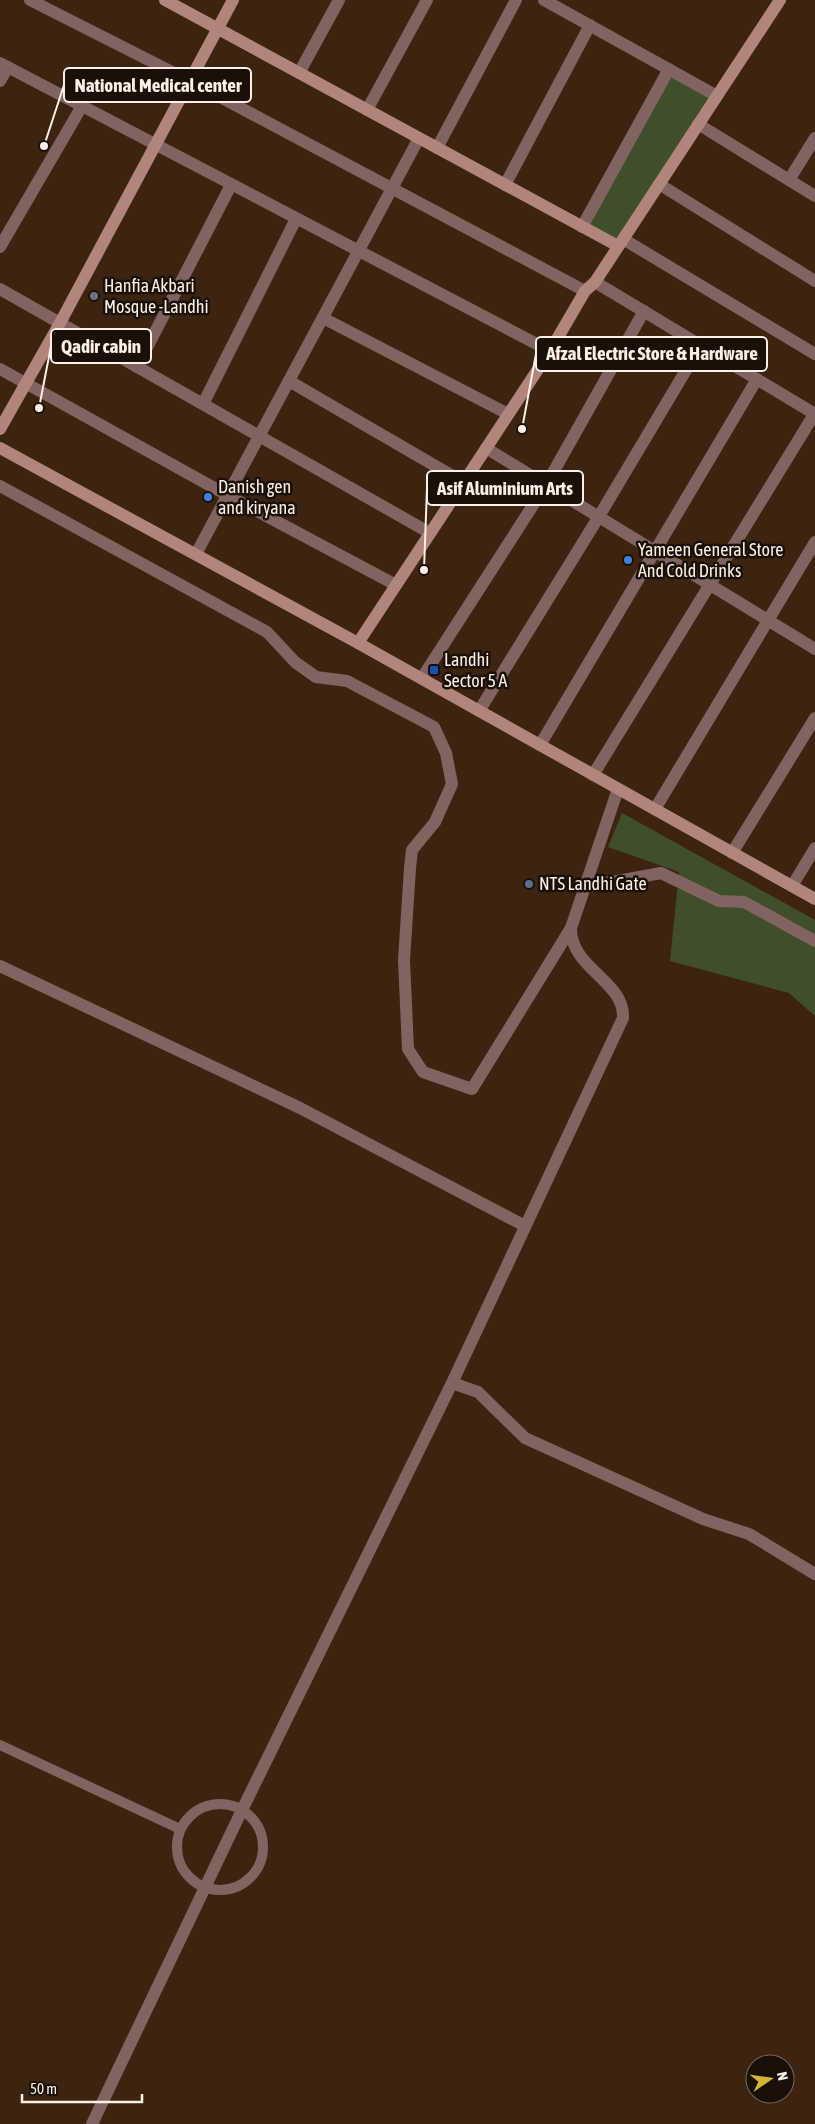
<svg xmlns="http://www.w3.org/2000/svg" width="815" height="2124" viewBox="0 0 815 2124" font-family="'Asap Condensed',sans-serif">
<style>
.green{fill:#404f2b}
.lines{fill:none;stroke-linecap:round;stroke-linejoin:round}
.lane{stroke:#816460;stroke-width:10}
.street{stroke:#816460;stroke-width:12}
.secondary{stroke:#b2847e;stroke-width:12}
.worship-dot{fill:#6b7280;stroke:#1b1008;stroke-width:2}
.shop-dot{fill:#3f7fe0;stroke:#1b1008;stroke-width:2}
.transit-dot{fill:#1a4fb4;stroke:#1b1008;stroke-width:2}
.service-dot{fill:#5c6f8a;stroke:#1b1008;stroke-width:2}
.labels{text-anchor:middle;stroke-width:5;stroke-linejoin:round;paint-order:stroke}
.poi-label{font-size:18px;fill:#fdefe6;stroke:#1b1008;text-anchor:start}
.leader{fill:none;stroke:#fdefe6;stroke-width:2}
.callout-dot{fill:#fdefe6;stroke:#1b1008;stroke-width:2}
.callout{fill:#1b1008;stroke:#fdefe6;stroke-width:2}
.callout-label{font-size:19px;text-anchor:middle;font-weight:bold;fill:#fdefe6}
</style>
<rect width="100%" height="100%" fill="#3d2411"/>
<g class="green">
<polygon points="669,69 717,96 618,246 582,227"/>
<polygon points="622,813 815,920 815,1016 789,993 670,961 679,872 608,847"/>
</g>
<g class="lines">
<g class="lane">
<polyline points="0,1745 180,1829"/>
<circle cx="220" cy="1847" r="43"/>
</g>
<g class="street">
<polyline points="30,0 190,81 585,291"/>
<polyline points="544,0 717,96"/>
<polyline points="0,63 550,351"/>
<polyline points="299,73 339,0"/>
<polyline points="0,81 8,67"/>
<polyline points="367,110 427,0"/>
<polyline points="698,124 815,196"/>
<polyline points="437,148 516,0"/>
<polyline points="789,180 815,138"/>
<polyline points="659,184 815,281"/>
<polyline points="505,185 590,25"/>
<polyline points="582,227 669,69"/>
<polyline points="623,239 815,354"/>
<polyline points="0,247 82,106"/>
<polyline points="595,282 815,414"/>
<polyline points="0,289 430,533"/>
<polyline points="323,318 508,414"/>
<polyline points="137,367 231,185"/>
<polyline points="0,369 227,495 396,585"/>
<polyline points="289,381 463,482"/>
<polyline points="203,404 296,219"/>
<polyline points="486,448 815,649"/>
<polyline points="0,486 267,632 295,662 316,677 347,681 434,727 446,753 452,784 435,822 412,850 410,868 404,960 408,1049 423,1072 472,1089 571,928"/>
<polyline points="196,554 419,138"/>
<polyline points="422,678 546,485 644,311"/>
<polyline points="479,711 598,518 701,345"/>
<polyline points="540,745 757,379"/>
<polyline points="593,775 815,413"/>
<polyline points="655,809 815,542"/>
<polyline points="732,853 815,718"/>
<polyline points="792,886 815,848"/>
<polyline points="585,887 661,873 719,901 744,902 815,941"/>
<polyline points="0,966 300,1108 525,1226"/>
<polyline points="452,1383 478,1392 525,1438 703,1519 749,1534 815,1574"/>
<path d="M92,2124L242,1810L452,1383L623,1018C625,981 570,968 571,928L618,789"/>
</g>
<g class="secondary">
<polyline points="165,0 618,246"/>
<polyline points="0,429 60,323 233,0"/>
<polyline points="0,448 358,643 815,899"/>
<polyline points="358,643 550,351 585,291 595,282 780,0"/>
</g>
</g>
<circle class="worship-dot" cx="94" cy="296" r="5"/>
<g class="shop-dot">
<circle cx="208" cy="497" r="5"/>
<circle cx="628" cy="560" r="5"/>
</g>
<rect class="transit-dot" x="429" y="665" width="10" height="10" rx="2.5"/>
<circle class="service-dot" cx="529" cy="884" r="5"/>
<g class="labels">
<g class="poi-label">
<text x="104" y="292">Hanfia Akbari<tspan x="104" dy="21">Mosque -Landhi</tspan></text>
<text x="218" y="493">Danish gen<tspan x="218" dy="21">and kiryana</tspan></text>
<text x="638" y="556">Yameen General Store<tspan x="638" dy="21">And Cold Drinks</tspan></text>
<text x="444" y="666">Landhi<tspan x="444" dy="21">Sector 5 A</tspan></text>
<text x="539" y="890">NTS Landhi Gate</text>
</g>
</g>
<path class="leader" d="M44 146L64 85M39 408L51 346M522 429L536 354M424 570L427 488"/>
<g class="callout-dot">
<circle cx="44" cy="146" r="5"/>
<circle cx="39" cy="408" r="5"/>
<circle cx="522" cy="429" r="5"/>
<circle cx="424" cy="570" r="5"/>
</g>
<g class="callout">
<rect x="64" y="68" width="187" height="34" rx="5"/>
<rect x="51" y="329" width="100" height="34" rx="5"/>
<rect x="536" y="337" width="231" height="34" rx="5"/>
<rect x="427" y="471" width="156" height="34" rx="5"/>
</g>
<g class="callout-label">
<text x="158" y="92">National Medical center</text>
<text x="101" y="353">Qadir cabin</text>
<text x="652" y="360">Afzal Electric Store &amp; Hardware</text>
<text x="505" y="495">Asif Aluminium Arts</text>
</g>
<g transform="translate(770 2079) rotate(77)"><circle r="24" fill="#1b1008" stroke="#756961"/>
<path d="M0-4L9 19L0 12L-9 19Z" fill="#d3b635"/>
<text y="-8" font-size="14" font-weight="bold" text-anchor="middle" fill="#fdefe6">N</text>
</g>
<path d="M22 2094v8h120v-8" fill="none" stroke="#fdefe6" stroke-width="2.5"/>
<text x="30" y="2094" font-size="15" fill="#fdefe6" stroke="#1b1008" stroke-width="4" paint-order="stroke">50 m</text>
</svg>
